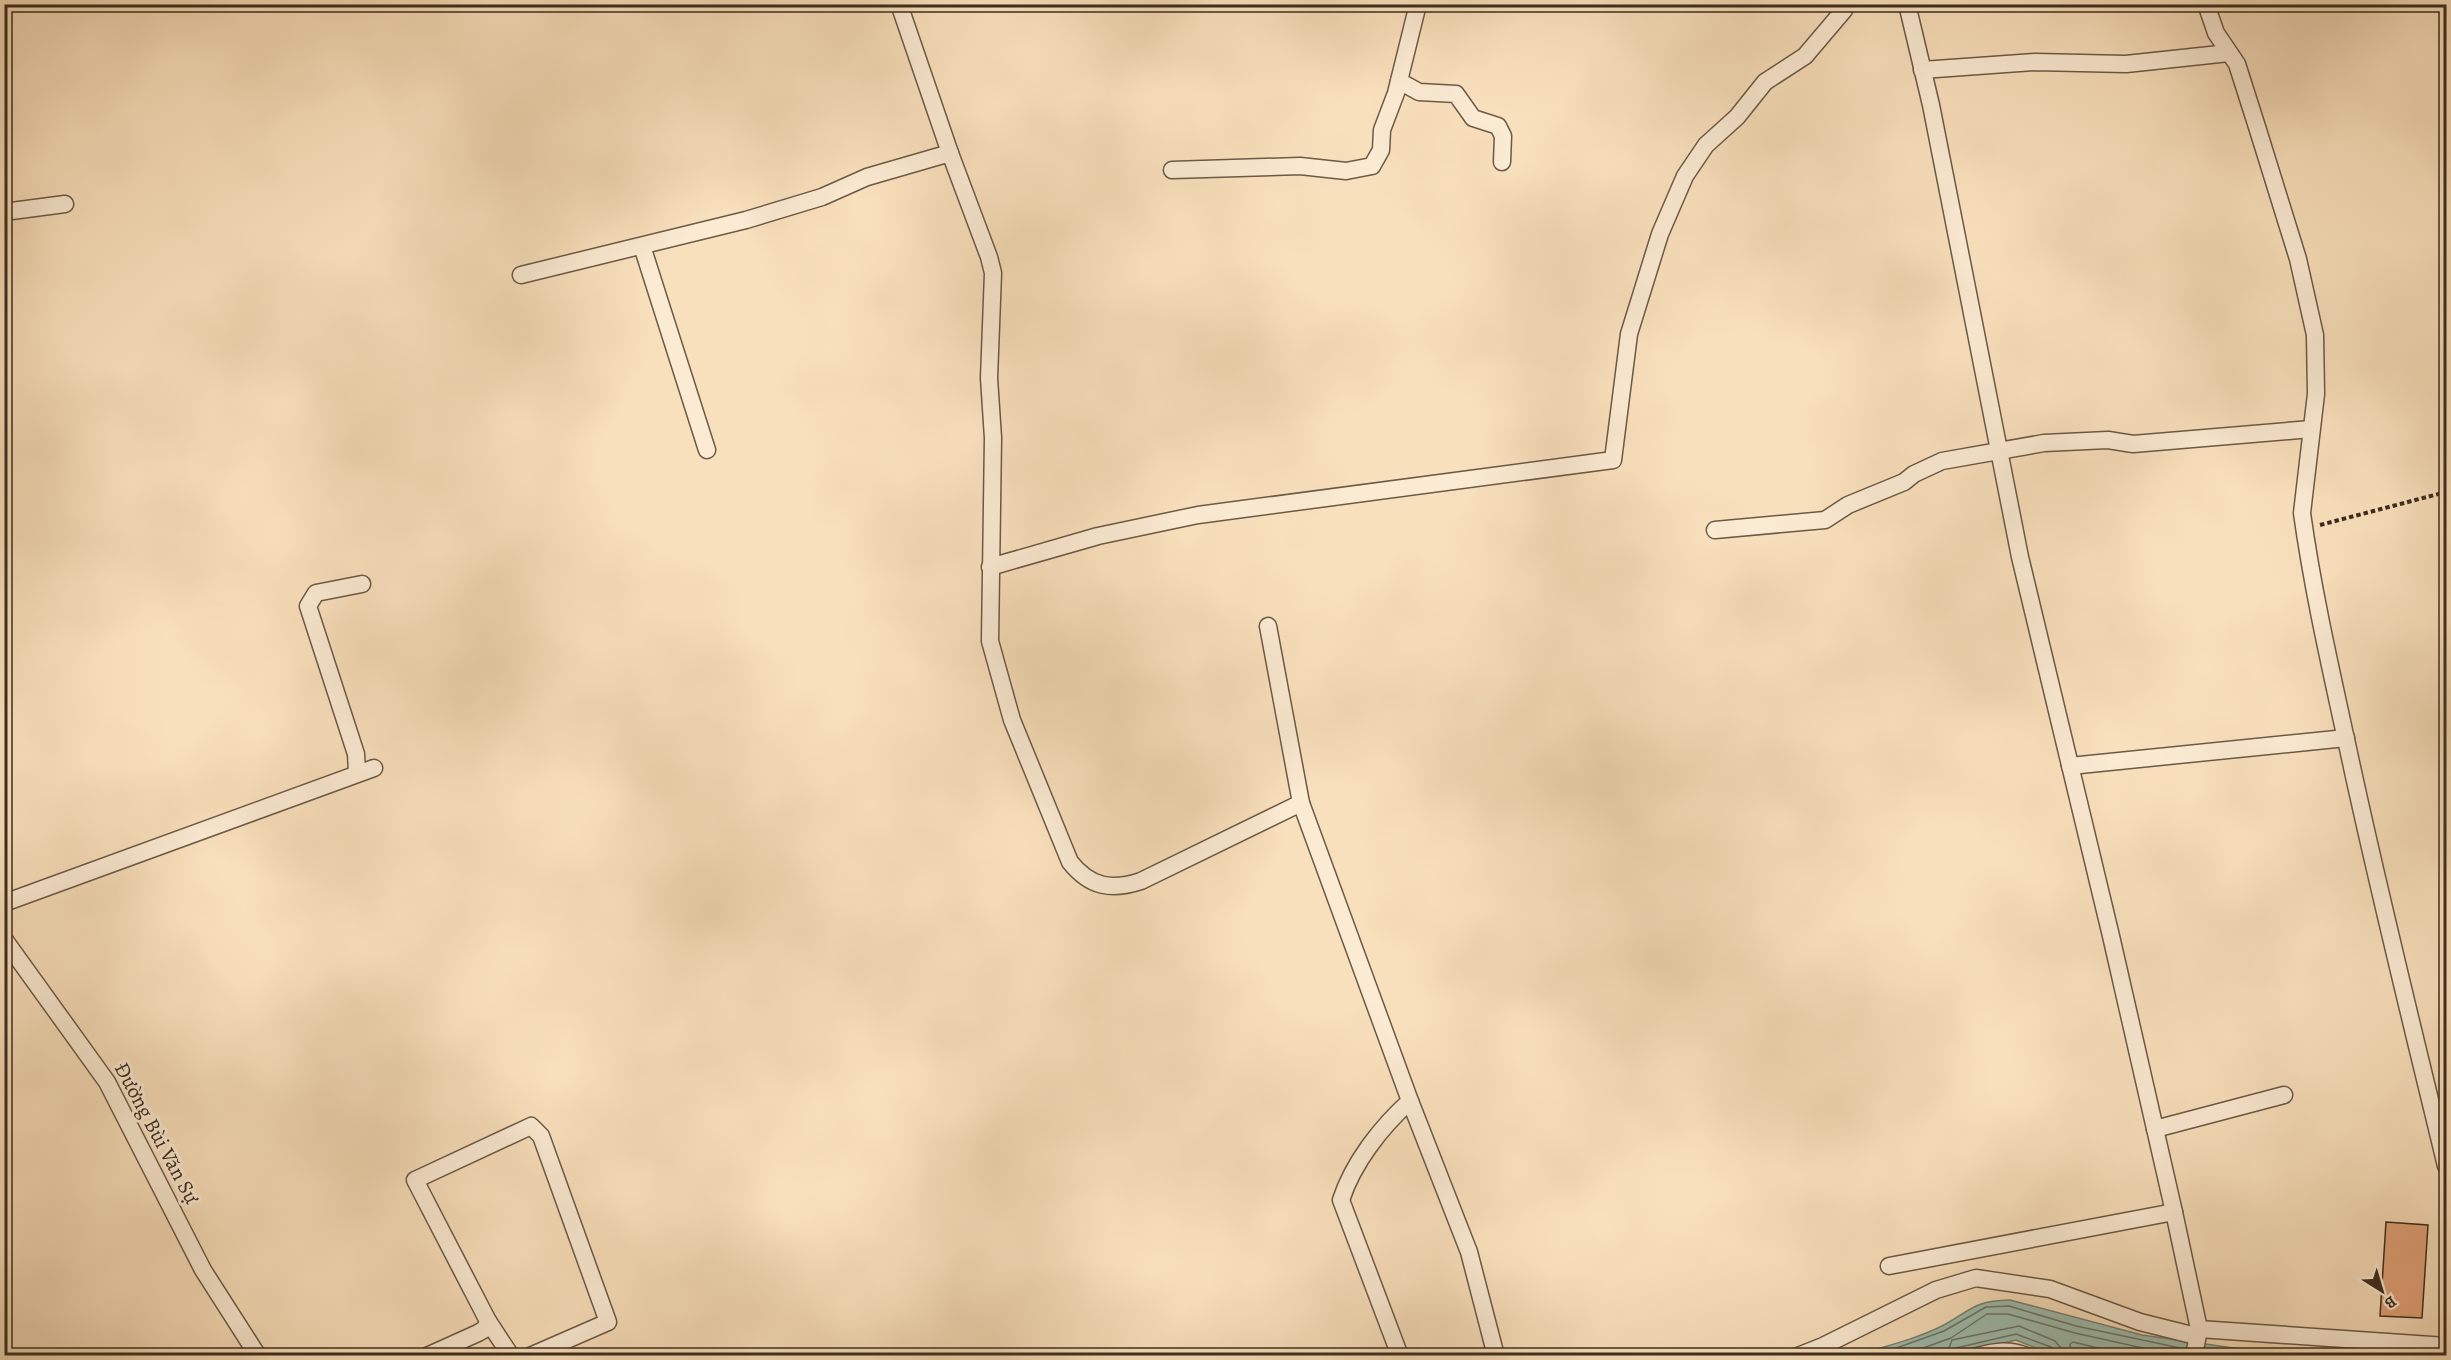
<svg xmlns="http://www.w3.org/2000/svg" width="2451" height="1360" viewBox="0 0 2451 1360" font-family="Alegreya,serif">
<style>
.water{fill:#9ebdaf;stroke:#778375;stroke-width:1.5}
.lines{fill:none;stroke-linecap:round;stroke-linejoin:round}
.shore{stroke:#6d7567;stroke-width:1.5}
.building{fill:#e4a47b;stroke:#3c2d1f;stroke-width:1.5}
.minor-casing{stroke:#6b5a46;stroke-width:19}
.path{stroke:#3c2d1f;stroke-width:4;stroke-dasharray:4.5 3;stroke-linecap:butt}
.minor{stroke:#fbebd3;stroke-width:16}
.labels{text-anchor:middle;stroke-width:6;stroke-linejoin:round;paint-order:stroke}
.street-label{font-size:21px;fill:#3c2d1f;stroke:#fbebd3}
</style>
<rect width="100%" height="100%" fill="#f9e0bc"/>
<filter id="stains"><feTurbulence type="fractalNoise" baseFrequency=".00333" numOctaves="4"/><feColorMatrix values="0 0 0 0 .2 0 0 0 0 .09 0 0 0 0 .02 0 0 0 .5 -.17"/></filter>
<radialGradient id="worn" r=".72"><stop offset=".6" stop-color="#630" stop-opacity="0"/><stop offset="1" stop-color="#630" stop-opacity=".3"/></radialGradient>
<path class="water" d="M2010,1300L2142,1335L2283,1355H2053L2016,1340L1953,1355L1853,1356C1882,1347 1914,1340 1942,1326C1972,1310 1972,1301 2010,1300Z"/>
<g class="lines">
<g class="shore">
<polyline points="1874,1356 1944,1331 1986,1307 2009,1306 2076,1326 2185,1349"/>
<polyline points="1901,1356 1951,1338 1987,1314 2008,1314 2075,1333 2179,1356"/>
<polyline points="1946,1356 1952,1340 2019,1326 2055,1341 2061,1348 2062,1356"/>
<polyline points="1954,1356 1956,1348 2016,1334 2051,1347 2055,1356"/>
<polyline points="2071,1356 2070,1344 2073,1342 2131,1356"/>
</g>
</g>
<polygon class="building" points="2386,1222 2428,1225 2422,1318 2380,1316"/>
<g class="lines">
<defs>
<g id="minor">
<path d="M899,4L950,153L989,257L993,273L989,378L993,438L990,641L1012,720L1070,862C1090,887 1111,891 1141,881L1301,803"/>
<polyline points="1907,4 1931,105 2020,557 2111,936 2174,1212 2199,1329 2194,1356"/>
<path d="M2206,4L2216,33L2237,64L2258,130L2298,259L2315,335L2316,394L2302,513C2314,599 2334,683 2352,767C2381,901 2414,1033 2446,1166"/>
<polyline points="1922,70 2035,62 2126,64 2229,53"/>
<polyline points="1399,81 1419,92 1456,94 1473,118 1498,126 1503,136 1502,162"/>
<polyline points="1172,170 1300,166 1346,171 1372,166 1381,150 1382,130 1396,93 1418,4"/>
<polyline points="4,212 65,204"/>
<polyline points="642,246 707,450"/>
<polyline points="521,275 746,220 822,197 867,177 950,153"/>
<polyline points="1715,530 1825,520 1848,505 1904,482 1914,474 1942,461 2044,443 2108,440 2133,444 2311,429"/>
<polyline points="990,567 1098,536 1198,515 1613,460 1629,334 1660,234 1685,176 1706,145 1737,117 1765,82 1805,56 1844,10 1846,4"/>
<path d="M1268,626L1301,803L1410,1101C1381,1127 1353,1163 1341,1200L1400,1356"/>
<polyline points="2070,766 2346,738"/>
<polyline points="357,772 356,754 308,606 316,593 362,584"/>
<polyline points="4,903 374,768"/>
<polyline points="4,939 107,1082 203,1270 258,1356"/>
<polyline points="1410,1101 1469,1252 1496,1356"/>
<polyline points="2155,1129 2284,1095"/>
<polyline points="1889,1266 2174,1212"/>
<polyline points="488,1321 511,1356"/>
<polyline points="2199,1329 2446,1346"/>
<polyline points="427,1356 478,1333 485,1329 488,1321 415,1180 531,1126 541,1136 608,1322 530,1356"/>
<polyline points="1798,1356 1823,1346 1936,1290 1976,1278 2050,1289 2140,1322 2196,1336"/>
<path d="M1978,1356C1996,1351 2009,1349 2027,1356"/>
</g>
</defs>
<use href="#minor" class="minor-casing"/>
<polyline class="path" points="2320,525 2446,492"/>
<use href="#minor" class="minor"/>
</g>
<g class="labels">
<g class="street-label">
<text transform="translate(157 1133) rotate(62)" y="7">Đường Bùi Văn Sự</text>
</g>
</g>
<rect width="2451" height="1360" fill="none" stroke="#f9e0bc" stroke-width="24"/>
<rect x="6" y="6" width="2439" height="1348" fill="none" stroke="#3c2d1f" stroke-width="3"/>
<rect x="12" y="12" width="2427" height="1336" fill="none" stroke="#3c2d1f" stroke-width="1.5"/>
<g transform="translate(2382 1291) rotate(143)" stroke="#fbebd3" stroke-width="4.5" paint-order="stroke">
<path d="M0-4.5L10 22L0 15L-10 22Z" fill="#3c2d1f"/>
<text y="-9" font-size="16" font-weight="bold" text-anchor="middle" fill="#3c2d1f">B</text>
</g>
<rect width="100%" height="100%" filter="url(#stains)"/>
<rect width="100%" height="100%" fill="url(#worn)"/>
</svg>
